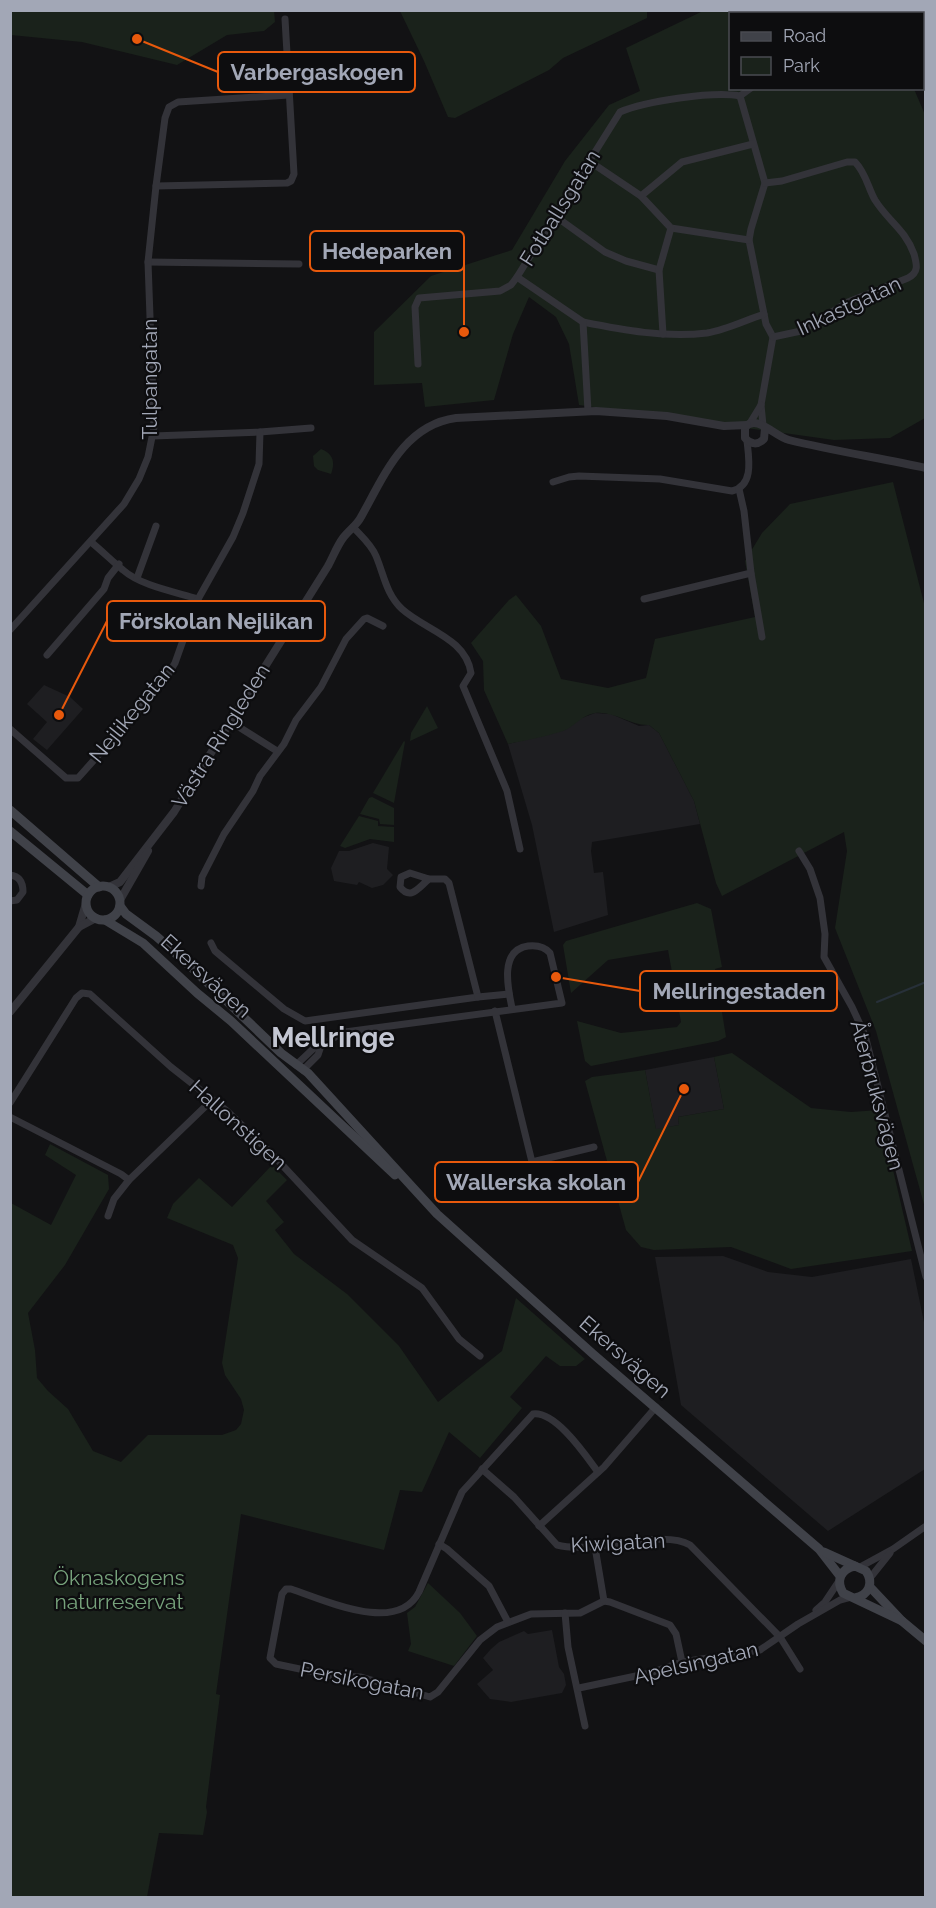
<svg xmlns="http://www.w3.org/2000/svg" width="936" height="1908" viewBox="0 0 936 1908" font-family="Raleway,sans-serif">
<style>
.built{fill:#1e1e21}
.green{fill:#1a221b}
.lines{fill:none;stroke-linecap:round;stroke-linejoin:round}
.stream{stroke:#273039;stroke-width:2}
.minor{stroke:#333339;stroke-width:7}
.tertiary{stroke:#333339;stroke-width:8}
.secondary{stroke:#404249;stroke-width:9}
.labels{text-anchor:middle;stroke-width:4.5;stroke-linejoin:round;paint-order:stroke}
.street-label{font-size:21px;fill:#a2a7b6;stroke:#0d0d0f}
.park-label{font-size:21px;fill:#77a37c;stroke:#0d0d0f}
.district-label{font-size:27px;font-weight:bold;fill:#c3c6d2;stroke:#0d0d0f}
.leader{fill:none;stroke:#e8590c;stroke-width:2}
.callout-dot{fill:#e8590c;stroke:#0d0d0f;stroke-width:2}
.callout{fill:#0d0d0f;stroke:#e8590c;stroke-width:2}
.callout-label{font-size:22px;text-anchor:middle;font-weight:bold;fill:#a2a7b6}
</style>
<rect width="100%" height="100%" fill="#121214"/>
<g class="built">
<polygon points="44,685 70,697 83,709 47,750 33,739 47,722 27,704"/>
<polygon points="595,713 611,714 639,726 649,725 659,733 694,801 700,824 592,842 591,851 594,873 603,872 608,915 554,932 532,825 508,744 564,730 579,719"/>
<polygon points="373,843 389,847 387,869 393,875 383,885 372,888 359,882 357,885 334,881 331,868 339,851 349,851"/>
<polygon points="714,1057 724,1109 678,1117 679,1125 656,1130 645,1070"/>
<polygon points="723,1256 768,1272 812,1277 911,1259 925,1327 925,1469 828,1531 681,1405 655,1257"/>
<polygon points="552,1630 559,1667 564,1674 566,1685 562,1693 511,1702 490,1699 477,1684 493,1670 483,1658 491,1649 499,1642 524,1631 528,1634"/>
</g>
<g class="green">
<polygon points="274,10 275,22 264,31 227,35 177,65 82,42 11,35 11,11"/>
<polygon points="647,11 647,18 563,58 549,70 455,118 448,117 424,61 400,11"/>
<polygon points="703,11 918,11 918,14 730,14 730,88 914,89 926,117 925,418 890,438 834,440 579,405 569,344 556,317 529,297 513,334 494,400 425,407 422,383 374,385 374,332 431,276 512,250 565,161 609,105 640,91 626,48"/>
<path d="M321,449C334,454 335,463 331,474L318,470L314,466L313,456Z"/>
<path d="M893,482L925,607V1208L876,1031L835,928L847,851L844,832L722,896L716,883L694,801L659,733L649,725C630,726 615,711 595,713C582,715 574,727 563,731C545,737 526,740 508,744L484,690L483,661L471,643L509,600L516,595L541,626L561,679L608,688L646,678L655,639L755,617L745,561L762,533L790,504Z"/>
<polygon points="427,706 438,728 410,741 411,733"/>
<polygon points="404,741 405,742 394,803 373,793"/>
<polygon points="372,797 394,808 394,825 380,824 379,819 360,814 369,798"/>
<polygon points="359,816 378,821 378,826 394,827 394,842 370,839 345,848 340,846"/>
<polygon points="697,903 711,909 722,967 715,969 726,1037 718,1041 591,1066 585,1061 577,1021 621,1033 677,1027 681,1022 668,950 608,960 571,993 563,945 566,941"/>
<polygon points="732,1053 811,1108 851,1112 879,1110 912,1251 791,1269 731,1247 654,1250 641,1247 626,1230 585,1081 592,1077 645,1070 656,1129 679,1125 678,1117 724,1109 714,1057"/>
<polygon points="50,1144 108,1175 109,1189 65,1265 28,1313 35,1350 37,1378 48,1391 68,1409 93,1451 121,1462 148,1435 222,1435 236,1430 241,1424 244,1410 241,1399 225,1375 222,1363 238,1258 233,1245 167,1218 173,1204 199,1178 232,1207 272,1165 287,1180 266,1201 284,1222 275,1230 294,1254 347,1294 399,1346 438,1402 502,1351 516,1298 585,1359 576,1366 560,1366 546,1356 510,1397 522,1408 480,1458 449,1432 422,1492 400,1490 384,1550 241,1514 216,1694 220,1695 206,1807 207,1812 203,1835 159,1833 147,1897 11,1897 11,1203 51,1225 76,1175 45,1155"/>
<polygon points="428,1583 460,1613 477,1636 454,1666 408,1651 411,1644 407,1613 415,1607"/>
</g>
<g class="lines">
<polyline class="stream" points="877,1002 926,982"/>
<g class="minor">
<polyline points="864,10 864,14"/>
<polyline points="740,96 765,183 751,229 749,240 766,324 773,337 761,405 763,425"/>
<polyline points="589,161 641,196 671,228 749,240"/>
<path d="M765,183L782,181L847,162H855C866,173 868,188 875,200C888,221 905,229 914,254C917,265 919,272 908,278L848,302L801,331L773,337"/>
<polyline points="156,186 287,183 291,181 294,174 285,19"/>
<polyline points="641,196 682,162 753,144"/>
<polyline points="555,216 605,252 626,261 659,270"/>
<polyline points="148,262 299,264"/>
<path d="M583,322C623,330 665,338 707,333C726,330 746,320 764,314"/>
<polyline points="663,334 659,270 671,228"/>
<polyline points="418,364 415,307 419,298 500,291 511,285 517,277"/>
<path d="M588,411L583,322L517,277L620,112C645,101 714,91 740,96L751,88"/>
<polyline points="750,423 761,405"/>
<polyline points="153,436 260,432 311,428"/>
<path d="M553,482L569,477L579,476L660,479L732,491C754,486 749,459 747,441"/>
<polyline points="739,489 744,511 751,573 762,637"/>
<path d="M353,527C361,536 371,544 376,556C384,575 386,594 402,609C425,630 466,638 471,673L463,686L507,791L520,849"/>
<path d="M91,542C102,551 112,561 123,570C141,586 176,592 198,599"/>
<polyline points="137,578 156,526"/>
<polyline points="644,599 751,573"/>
<polyline points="10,630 124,504 139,479 148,457 154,427 148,262 156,186 165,118 169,107 178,102 289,95"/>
<polyline points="47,655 104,589 108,578 119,564"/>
<polyline points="231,722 277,751"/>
<polyline points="10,729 66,778 78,778 152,695 166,678 175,663 197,601 233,537 243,513 259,464 260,432"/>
<polyline points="799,851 810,869 820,898 825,934 824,957 852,1007 865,1035 926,1277"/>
<path d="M10,875C20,876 23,883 23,892L17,900L10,901"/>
<polyline points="201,886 202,877 224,834 253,791 260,776 284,744 296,720 321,687 346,639 364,619 367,618 383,626"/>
<path d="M211,943L215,951L284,1009L305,1021L478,997L449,883L445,879H429L410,873L401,877L400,887C411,901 419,887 429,879"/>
<polyline points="478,997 509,994"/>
<polyline points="495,1011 532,1162 594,1147"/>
<path d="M296,1065L313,1049L345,1032L562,1003L550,953C545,947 537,945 528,946C499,950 508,989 512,1008"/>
<polyline points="303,1070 318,1055 321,1046"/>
<polyline points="10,1103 76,998 82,993 90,994 171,1067 227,1111 271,1153 352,1240 422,1288 459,1339 480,1356"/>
<polyline points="10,1117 121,1174 129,1180"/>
<polyline points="108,1216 114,1199 129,1180 212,1100"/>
<path d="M482,1469L514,1497L557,1545C595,1555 661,1528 690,1545L780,1637L800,1669"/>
<path d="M598,1472C586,1456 556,1411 533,1414L462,1492L419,1592C397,1635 325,1600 291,1589H286L282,1594L270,1658L276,1664L333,1676L361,1677L430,1697L438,1692L480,1640L497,1627L531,1614L580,1613L604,1601"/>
<polyline points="539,1526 604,1467 656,1407"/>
<polyline points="439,1544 447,1549 489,1586 508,1622"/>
<polyline points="595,1547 604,1601 610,1602 670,1625 676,1634 682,1662"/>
<polyline points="860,1567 893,1549 926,1526"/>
<polyline points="870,1578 890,1553"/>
<polyline points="816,1610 825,1602 839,1581"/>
<polyline points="565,1613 568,1647 585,1726"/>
<polyline points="579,1688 650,1673 682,1662 760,1650 798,1624 840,1600 851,1597"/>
</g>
<g class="tertiary">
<path d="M765,428L764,439C758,445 751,445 745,438V427C757,414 774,436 789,440C834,451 880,458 926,468"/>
<path d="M109,887L120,882L174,812L328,566C333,557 337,546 343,538C349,530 357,525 361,517C384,476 404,425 456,418L596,411L667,416L724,426L747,425"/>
<polyline points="120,900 148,851"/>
<polyline points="79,927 86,903"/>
<polyline points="10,1012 79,927 96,918"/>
</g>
<g class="secondary">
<polyline points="10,810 99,887"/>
<polyline points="10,831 88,895"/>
<circle cx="103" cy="903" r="17"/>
<polyline points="120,906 126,914 156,936 189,965 281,1053 308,1073 437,1214 593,1354 819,1549 840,1576"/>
<polyline points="105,920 143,943 197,993 231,1021 395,1175"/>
<polyline points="824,1552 855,1566"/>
<polyline points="870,1587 902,1621 926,1641"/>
<path d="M855,1598C869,1595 874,1583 866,1571L855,1566C840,1569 836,1581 843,1593L902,1621"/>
</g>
</g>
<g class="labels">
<g class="street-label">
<text transform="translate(560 208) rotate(-58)" y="7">Fotballsgatan</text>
<text transform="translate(849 306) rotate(-25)" y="7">Inkastgatan</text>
<text transform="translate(150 379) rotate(-90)" y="7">Tulpangatan</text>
<text transform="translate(132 713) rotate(-51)" y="7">Nejlikegatan</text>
<text transform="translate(221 736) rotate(-58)" y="7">Västra Ringleden</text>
<text transform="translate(206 976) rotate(42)" y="7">Ekersvägen</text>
<text transform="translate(877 1095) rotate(75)" y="7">Återbruksvägen</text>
<text transform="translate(238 1125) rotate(42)" y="7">Hallonstigen</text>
<text transform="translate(625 1357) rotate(41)" y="7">Ekersvägen</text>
<text transform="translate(618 1543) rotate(-3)" y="7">Kiwigatan</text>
<text transform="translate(696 1663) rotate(-13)" y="7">Apelsingatan</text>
<text transform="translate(362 1681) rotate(11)" y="7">Persikogatan</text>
</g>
<g class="park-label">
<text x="119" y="1585">Öknaskogens<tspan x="119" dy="24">naturreservat</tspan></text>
</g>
<g class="district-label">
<text x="333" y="1047">Mellringe</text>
</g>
</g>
<path class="leader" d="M137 39L218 72M464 332L464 251M59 715L107 621M556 977L640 991M684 1089L638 1182"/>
<g class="callout-dot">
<circle cx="137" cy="39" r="6"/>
<circle cx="464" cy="332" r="6"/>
<circle cx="59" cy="715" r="6"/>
<circle cx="556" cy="977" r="6"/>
<circle cx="684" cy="1089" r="6"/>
</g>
<g class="callout">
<rect x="218" y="52" width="197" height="40" rx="6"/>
<rect x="310" y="231" width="154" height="40" rx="6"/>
<rect x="107" y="601" width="218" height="40" rx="6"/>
<rect x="640" y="971" width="197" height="40" rx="6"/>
<rect x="435" y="1162" width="203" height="40" rx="6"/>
</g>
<g class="callout-label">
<text x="317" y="80">Varbergaskogen</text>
<text x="387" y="259">Hedeparken</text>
<text x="216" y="629">Förskolan Nejlikan</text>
<text x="739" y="999">Mellringestaden</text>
<text x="536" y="1190">Wallerska skolan</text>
</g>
<rect width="936" height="1908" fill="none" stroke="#a2a7b6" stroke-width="24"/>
<rect x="729" y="12" width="195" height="78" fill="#0d0d0f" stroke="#494b52" stroke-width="1.5"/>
<rect x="741" y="32" width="30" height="9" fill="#404249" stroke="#494b52" stroke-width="1.5"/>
<text x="783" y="42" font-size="18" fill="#a2a7b6">Road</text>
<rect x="741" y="57" width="30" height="18" fill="#1a221b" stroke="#494b52" stroke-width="1.5"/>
<text x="783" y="72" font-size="18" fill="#a2a7b6">Park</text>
</svg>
